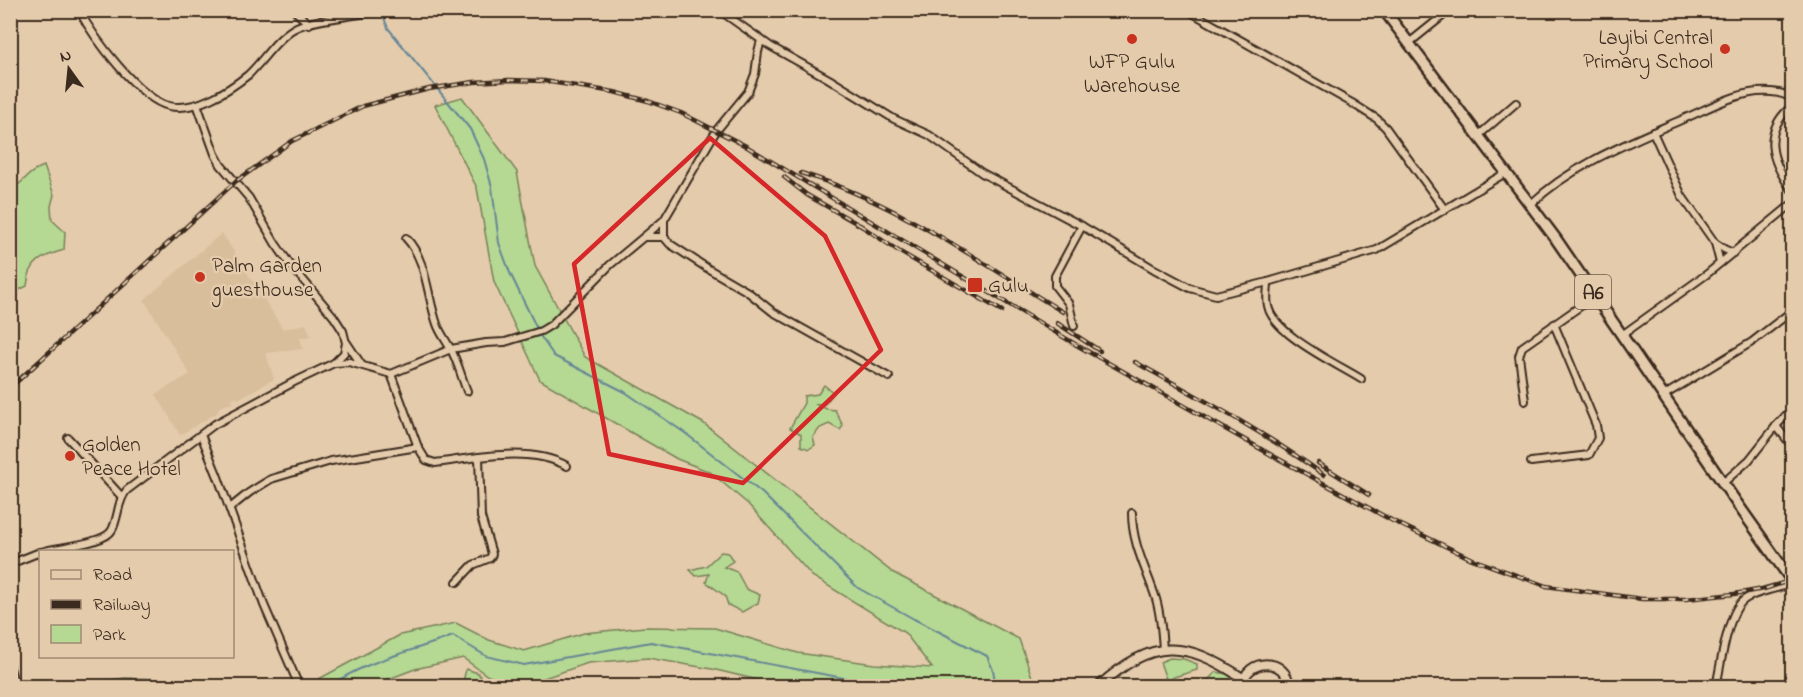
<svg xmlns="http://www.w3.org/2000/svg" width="1803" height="697" viewBox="0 0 1803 697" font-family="'Indie Flower',sans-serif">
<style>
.built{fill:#d9be9b}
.green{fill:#b5d893;stroke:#788158;stroke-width:1.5}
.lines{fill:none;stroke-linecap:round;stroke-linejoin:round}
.stream{stroke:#668695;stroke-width:2}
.minor-casing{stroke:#3b2a1e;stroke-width:10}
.tertiary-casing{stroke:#3b2a1e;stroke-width:12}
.primary-casing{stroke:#3b2a1e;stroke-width:14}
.minor{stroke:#e4cbac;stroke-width:6}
.tertiary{stroke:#e4cbac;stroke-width:8}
.primary{stroke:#e4cbac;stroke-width:9}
.rail-casing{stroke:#3b2a1e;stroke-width:4.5}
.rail{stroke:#e4cbac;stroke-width:2;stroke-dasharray:7;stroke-linecap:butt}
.marked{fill:none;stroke:#d62828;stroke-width:4.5;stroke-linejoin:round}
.poi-dot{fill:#c8321e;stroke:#e4cbac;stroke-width:2}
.labels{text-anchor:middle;stroke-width:5;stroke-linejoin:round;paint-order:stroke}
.shield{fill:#e4cbac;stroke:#6e5a49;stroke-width:1.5}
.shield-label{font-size:20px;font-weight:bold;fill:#3b2a1e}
.poi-label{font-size:21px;fill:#3b2a1e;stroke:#e4cbac;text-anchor:start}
</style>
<rect width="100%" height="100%" fill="#e4cbac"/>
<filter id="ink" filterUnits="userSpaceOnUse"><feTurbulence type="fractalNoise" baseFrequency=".0167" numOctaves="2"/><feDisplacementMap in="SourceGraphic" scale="12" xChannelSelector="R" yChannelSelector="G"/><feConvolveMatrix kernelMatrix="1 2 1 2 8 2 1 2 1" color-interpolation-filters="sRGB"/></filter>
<g filter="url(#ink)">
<polygon class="built" points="222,233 283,329 306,324 311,336 300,338 303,349 266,353 274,379 238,399 236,397 231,399 232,403 219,407 218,412 180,435 156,394 190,374 144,300"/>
<g class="green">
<polygon points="462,97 517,172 535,266 585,357 703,423 892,572 1019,639 1035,686 783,686 712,669 648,658 588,663 521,686 488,676 463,658 415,669 370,686 306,686 400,635 456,623 489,640 524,651 584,633 645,627 715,628 798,653 874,664 932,668 905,633 812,576 748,504 710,472 677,459 540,380 494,282 477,188 435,105"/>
<path d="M44,166L54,195L51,206L52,220L65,232L64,250C43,256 29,261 27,286L17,291L11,289V189C26,182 25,173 44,166Z"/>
<polygon points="824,385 834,393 825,404 815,404 827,409 835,410 843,426 840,430 829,424 820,428 813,437 815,445 809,449 801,446 801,434 790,428 804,403 804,396 818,394"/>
<polygon points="721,552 728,553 733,561 724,567 737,572 746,589 760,595 758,603 742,612 728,605 725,596 706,582 709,574 696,576 690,570 706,566"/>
<polygon points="1170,658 1184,659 1197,664 1197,670 1174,677 1167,682 1160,662"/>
<polygon points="466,669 478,673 487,686 465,686 463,682"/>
<polygon points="1216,672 1227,674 1241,686 1202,686"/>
<polygon points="125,678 200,680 219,686 64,686"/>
</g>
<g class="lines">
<g class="stream">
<polyline points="382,13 388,28 470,129 484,159 492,187 499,243 510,273 541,337 554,356 625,392 685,433 762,493 858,588 914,619 987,656 993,670 996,686"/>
<path d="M330,686C366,660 411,652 453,636L486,656L524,665L651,642L860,681L925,686"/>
</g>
<defs>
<g id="minor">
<path d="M79,10C93,37 139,99 169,106C195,112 228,91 248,75C263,61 275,40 293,29C308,19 367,14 387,10"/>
<polyline points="294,10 309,24"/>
<polyline points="719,10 770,46 829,79 894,119 929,135 982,173 1082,226 1154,269 1190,288 1216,295 1268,282 1377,250 1507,172"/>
<polyline points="1187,10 1352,103 1377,119 1386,128 1445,210"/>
<polyline points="1409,43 1450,10"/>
<path d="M1792,106C1761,132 1771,161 1792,190"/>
<polyline points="1653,132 1682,196 1715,243 1724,249 1733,253"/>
<polyline points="1479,135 1516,103"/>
<path d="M1531,204C1573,164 1631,142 1683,119C1707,109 1731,95 1757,92C1769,91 1782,92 1792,98"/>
<polyline points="664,220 664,237"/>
<polyline points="644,237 664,237 670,244 707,268 748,292 773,312 889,377"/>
<path d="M406,238C427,260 427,296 437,324C440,333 446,340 450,348C457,359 462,379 467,391"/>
<polyline points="1715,243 1720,263"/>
<path d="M1268,282C1268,290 1266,299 1268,306C1273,334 1337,364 1361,379"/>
<polyline points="1074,326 1069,304 1055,286 1055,276 1082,226"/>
<polyline points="1622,335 1707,274 1792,204"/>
<polyline points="347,343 361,364"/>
<polyline points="334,363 349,362 391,374 451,349 486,343 505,342 541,331 551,325 610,265 664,220 716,131 748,92 755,74 758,52 761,40"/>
<path d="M391,374L418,447L426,460L435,463C475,458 530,445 567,466"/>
<polyline points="1663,396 1752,342 1792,311"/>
<polyline points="1525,401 1519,356 1522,347 1595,296"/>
<polyline points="1776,426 1792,446"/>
<polyline points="201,435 218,477 264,605 299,686"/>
<polyline points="68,438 122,497"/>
<polyline points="1531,462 1589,455 1598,438 1596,425 1554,324"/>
<polyline points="1723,483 1749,460 1776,426 1792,409"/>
<polyline points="230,508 250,492 271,479 331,461 418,447"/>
<path d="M1132,513C1132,545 1147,570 1156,599C1161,616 1162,633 1163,650"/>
<path d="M41,552C56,547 105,544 112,530C119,517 117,501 127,490L215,424L294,382L334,363L344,353L346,343L343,331L334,317L289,263L275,243L249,198L221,165L215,154L197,104"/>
<polyline points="10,564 40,552"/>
<polyline points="457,582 473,565 490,558 492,554 481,517 479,457"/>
<polyline points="10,668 15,686"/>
<path d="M1714,686L1717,682C1721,663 1728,611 1744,600C1754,592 1779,588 1792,584"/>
</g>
<g id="tertiary">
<path d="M1099,686C1153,638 1184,639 1244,679"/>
<path d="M1242,686C1246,657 1287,657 1289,686"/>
</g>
<polyline id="primary" points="1384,10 1556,239 1736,502 1792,581"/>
</defs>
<use href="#minor" class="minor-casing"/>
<use href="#tertiary" class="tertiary-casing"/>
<use href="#primary" class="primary-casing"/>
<use href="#minor" class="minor"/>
<use href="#tertiary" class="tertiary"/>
<use href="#primary" class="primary"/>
<defs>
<g id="rail">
<path d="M801,173C896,202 979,261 1063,312"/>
<polyline points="784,177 807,195 863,227"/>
<polyline points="860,225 900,252 1002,311"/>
<polyline points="1057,323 1100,351"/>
<path d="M1135,362C1200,398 1264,432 1324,475"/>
<polyline points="10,388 235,182 292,141 363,106 429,89 474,82 509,80 544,81 614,92 648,101 681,113 744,145 1080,347 1275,457 1393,521 1472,559 1546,586 1642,599 1686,599 1734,594 1764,589 1792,580"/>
<polyline points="1318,463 1369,495"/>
</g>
</defs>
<use href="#rail" class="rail-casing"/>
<use href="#rail" class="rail"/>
</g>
</g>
<path class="marked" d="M710,138L825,236L881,350L743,483L609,454L574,264Z"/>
<g class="poi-dot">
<circle cx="1132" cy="39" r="6"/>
<circle cx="1725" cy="49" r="6"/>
<circle cx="200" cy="277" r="6"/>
<rect x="967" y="277" width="16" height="16" rx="3"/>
<circle cx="70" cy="456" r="6"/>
</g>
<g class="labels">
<rect class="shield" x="1575" y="275" width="36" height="34" rx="4.5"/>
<g class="shield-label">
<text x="1593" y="299">A6</text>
</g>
<g class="poi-label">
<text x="1713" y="44" text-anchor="end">Layibi Central<tspan x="1713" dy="24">Primary School</tspan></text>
<text x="1132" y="68" text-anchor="middle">WFP Gulu<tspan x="1132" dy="24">Warehouse</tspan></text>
<text x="212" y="272">Palm Garden<tspan x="212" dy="24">guesthouse</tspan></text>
<text x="988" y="292">Gulu</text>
<text x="82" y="451">Golden<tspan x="82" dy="24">Peace Hotel</tspan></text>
</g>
</g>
<rect width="1803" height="697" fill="none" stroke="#e4cbac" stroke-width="36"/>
<rect x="18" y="18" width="1767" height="661" fill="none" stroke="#3b2a1e" stroke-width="2" filter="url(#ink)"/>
<rect x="39" y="550" width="195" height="108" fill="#e4cbac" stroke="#a08b73" stroke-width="1.5"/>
<rect x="51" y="570" width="30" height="9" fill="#e4cbac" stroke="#a08b73" stroke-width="1.5"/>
<text x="93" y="580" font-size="18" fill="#3b2a1e">Road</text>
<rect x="51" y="600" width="30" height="9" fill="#3b2a1e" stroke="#a08b73" stroke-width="1.5"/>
<text x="93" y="610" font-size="18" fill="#3b2a1e">Railway</text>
<rect x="51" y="625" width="30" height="18" fill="#b5d893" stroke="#a08b73" stroke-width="1.5"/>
<text x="93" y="640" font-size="18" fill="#3b2a1e">Park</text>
<g transform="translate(69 69) rotate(345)" stroke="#e4cbac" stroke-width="4.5" paint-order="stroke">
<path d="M0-4.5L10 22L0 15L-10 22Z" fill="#3b2a1e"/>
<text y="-9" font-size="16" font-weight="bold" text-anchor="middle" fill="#3b2a1e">N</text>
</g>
</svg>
